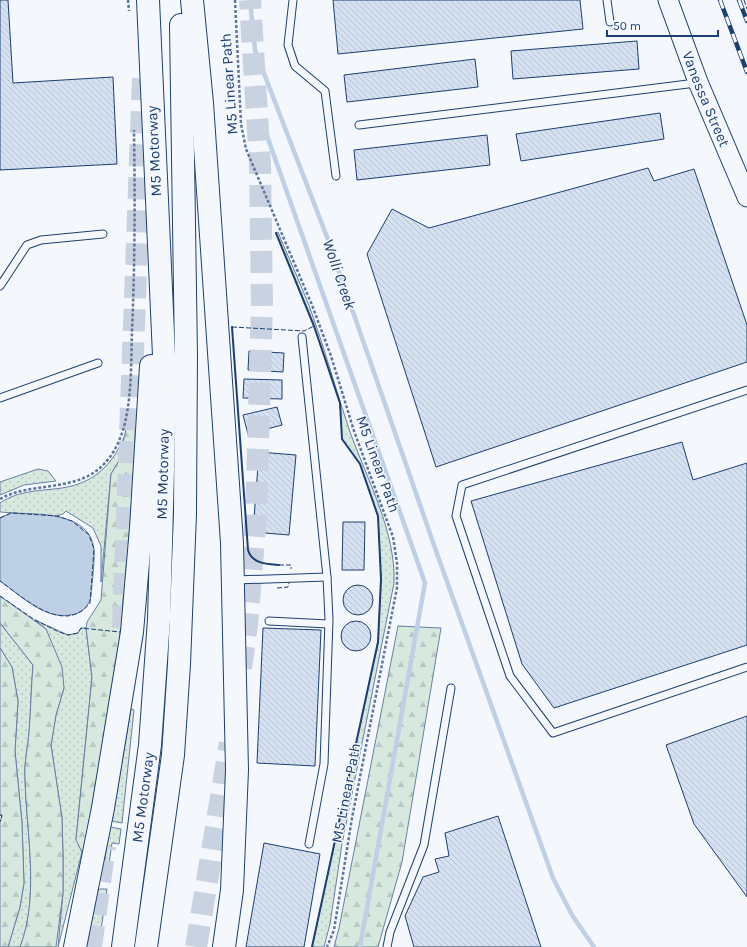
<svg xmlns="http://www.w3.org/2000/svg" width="747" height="947" viewBox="0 0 747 947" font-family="Karla,sans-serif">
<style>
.grass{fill:url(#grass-dots);stroke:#687fa3}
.forest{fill:url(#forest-firs);stroke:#687fa3}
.water{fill:#bed0e5;stroke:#687fa3}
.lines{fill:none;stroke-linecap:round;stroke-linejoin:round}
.stream{stroke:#bed0e5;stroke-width:4.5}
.building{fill:url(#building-back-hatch);stroke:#1d3f73}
.highway-tunnel{stroke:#c9d2e0;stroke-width:22;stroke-dasharray:22 11;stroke-linecap:butt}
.lane-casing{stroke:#1d3f73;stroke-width:9}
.secondary-casing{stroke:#1d3f73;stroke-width:21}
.highway-casing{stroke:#1d3f73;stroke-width:24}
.path{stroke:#5e769c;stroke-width:2.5;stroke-dasharray:3 2;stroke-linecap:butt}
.lane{stroke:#f4f7fb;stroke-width:7}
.secondary{stroke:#f4f7fb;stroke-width:19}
.highway{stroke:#f4f7fb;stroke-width:22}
.rail-casing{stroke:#1d3f73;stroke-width:4.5}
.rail{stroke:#f4f7fb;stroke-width:3;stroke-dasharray:9;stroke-linecap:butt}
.fence{stroke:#1d3f73;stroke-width:1;stroke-dasharray:5 2;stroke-linecap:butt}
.wall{stroke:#1d3f73;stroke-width:2}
.labels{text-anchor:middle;stroke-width:3;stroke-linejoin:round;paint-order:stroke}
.street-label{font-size:15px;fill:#1d3f73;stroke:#f4f7fb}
.water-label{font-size:16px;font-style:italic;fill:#1d3f73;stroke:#f4f7fb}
</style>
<defs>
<pattern id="grass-dots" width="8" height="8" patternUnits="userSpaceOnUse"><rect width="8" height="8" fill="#d7e8df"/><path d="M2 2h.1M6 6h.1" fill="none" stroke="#b8c8c3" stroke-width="1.8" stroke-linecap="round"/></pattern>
<pattern id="forest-firs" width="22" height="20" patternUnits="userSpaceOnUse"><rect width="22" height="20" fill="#d7e8df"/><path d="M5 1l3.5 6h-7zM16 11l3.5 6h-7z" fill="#b8c8c3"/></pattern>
<pattern id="building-back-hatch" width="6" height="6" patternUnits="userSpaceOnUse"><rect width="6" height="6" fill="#d5e0f0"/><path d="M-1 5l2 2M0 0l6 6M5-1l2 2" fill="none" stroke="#b6c1d1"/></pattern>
</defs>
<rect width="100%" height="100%" fill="#f4f7fb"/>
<g class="grass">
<path d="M278,232C288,257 300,282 310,308C325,349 336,391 350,432C367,479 396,532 394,583L342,844L330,924L324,947H312L378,642L381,579L378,516L360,464L342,439L340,403L314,326L276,233Z"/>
<path d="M125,435L119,461L111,474L101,582V546L93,528L66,511L63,514L57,516L0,512V503C19,490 41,491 62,488C95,483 113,464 125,435Z"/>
<polygon points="38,469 48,471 56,481 24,485 0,495 0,482"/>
<polygon points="35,620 68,635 78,633 81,628 86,628 92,677 76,839 82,852 58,947 63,893 63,856 62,818 51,745 56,715 64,688 46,629"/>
<path d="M0,623L33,665C31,687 31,710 29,732C28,747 24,762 25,777C26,831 40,896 20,947H8L20,907L24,883L22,823L15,751L18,701L12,667L0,648Z"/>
<polygon points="131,709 134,710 122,823 112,821"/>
<polygon points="110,827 121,829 119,844 112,843 108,871 103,871"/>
<polygon points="100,889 107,889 101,930 90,928 98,890"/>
</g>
<g class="forest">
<polygon points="136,412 132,502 119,645 86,853 82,852 76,840 92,677 86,628 87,622 101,600 111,474 119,461 128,420"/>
<path d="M0,596L46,629L62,667L64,688L56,715L51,745L62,818L63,856V893L56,947H20C40,896 26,831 25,777C24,762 28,747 29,732C31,710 31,687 33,665L0,623Z"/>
<polygon points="398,626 441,628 402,862 378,947 334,947 339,928"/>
<polygon points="0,648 12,667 18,701 15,751 22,823 24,883 20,907 8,947 0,947 0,822 2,816 0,815"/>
</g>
<path class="water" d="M11,513C38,514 90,512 94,549C95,564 92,581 91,596C89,605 84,611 75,614C46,622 23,597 0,581V518Z"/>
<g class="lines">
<g class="stream">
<polyline points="250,0 255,50 327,237 435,548 553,878 572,915 594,947"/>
<polyline points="265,130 425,583 360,947"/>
</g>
</g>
<g class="building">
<polygon points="0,0 8,0 13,83 113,77 117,164 0,170"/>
<polygon points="333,0 580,0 583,29 338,54"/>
<polygon points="637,41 639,69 513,79 511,51"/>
<polygon points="475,59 478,87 347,102 344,75"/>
<polygon points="660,113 664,139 521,161 516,134"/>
<polygon points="487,135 490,165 357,180 354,150"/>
<polygon points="648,168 654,181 694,169 747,325 747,362 436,467 367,254 392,209 429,228"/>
<polygon points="249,351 284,353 283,372 248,370"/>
<polygon points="244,379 282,380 282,399 243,398"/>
<polygon points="277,407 282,425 248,434 243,415"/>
<polygon points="682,442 693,480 747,463 747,645 554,708 522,664 471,501"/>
<polygon points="259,452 296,455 289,535 253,532"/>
<polygon points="343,522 365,522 364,570 342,570"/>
<circle cx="358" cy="600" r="15"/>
<circle cx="356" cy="636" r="15"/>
<polygon points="263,628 321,630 315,766 257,763"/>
<polygon points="747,716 747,897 694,824 666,745"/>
<polygon points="498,816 541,947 414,947 405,916 423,877 439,872 435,859 449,856 445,833"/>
<polygon points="264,843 320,854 304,947 246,947"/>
</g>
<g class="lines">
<g class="highway-tunnel">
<polyline points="123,628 143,77"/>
<polyline points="241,668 247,625 256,516 262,306 260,164 250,0"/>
<polyline points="91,947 105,846"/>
<polyline points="196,947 230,743"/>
</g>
<defs>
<g id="lane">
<polyline points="293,0 288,45 295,66 325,91 336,176"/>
<polyline points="607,0 610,22"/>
<polyline points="359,125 696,83"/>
<polyline points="0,286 27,245 41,240 103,234"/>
<polyline points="747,390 462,485 456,516 510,676 553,733 747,667"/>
<polyline points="0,398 98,363"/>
<polyline points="235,580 327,577 302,337"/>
<polyline points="269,621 328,624"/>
<polyline points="309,844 324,764 329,620 327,577"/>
<polyline points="387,947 390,932 424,845 451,688"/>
</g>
<g id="secondary">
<path id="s1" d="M668,0L698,82L747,197"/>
</g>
<g id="highway">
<polyline points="192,0 202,103 232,543 237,770 232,890 224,947"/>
<polyline points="75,947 103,808 132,632 141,528 151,366"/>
<path id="s2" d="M123,947L150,745L159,619L163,470L165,378L148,0"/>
<polyline points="146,947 173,755 179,664 185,514 186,356 181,25"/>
</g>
</defs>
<use href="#lane" class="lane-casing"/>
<use href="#secondary" class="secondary-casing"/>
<use href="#highway" class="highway-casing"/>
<g class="path">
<polyline points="128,0 129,11"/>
<polyline points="235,0 241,124 246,149 312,305 331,356 354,431 393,537 397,563 397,588 393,608 352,818 334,930 327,947"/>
<path d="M0,499C32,481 77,493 104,464C114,454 120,440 124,427C132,396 131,362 132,330C135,264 135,197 134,130"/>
</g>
<use href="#lane" class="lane"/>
<use href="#secondary" class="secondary"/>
<use href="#highway" class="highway"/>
<defs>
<g id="rail">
<polyline points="720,0 747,72"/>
<polyline points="739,0 747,21"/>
</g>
</defs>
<use href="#rail" class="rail-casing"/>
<use href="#rail" class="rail"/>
<g class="fence">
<polyline points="744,0 747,9"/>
<polyline points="232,327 304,331 314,326"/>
<path d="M0,518L11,513L57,516L72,521L89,535L94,549L90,603C64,636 24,598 0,581"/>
<polyline points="279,565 291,565 291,569"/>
<polyline points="277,588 288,587 289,583"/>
<polyline points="0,596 35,620 59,632 68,635 78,633 81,628 120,632"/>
<polyline points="0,815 2,815 0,822"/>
</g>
<g class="wall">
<polyline points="276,233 314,326 340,403 342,439 360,464 378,516 381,579 378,642 312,947"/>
<path d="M232,327L248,550C252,564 267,564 279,565"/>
</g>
</g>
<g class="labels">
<g class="street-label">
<text transform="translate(229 84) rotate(-94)" y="5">M5 Linear Path</text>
<text dy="5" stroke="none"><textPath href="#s1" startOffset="106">Vanessa Street</textPath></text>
<text transform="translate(154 151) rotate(-93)" y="5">M5 Motorway</text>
<text transform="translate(378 464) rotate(70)" y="5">M5 Linear Path</text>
<text dy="5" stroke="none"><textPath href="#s2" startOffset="475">M5 Motorway</textPath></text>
<text transform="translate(346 793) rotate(-79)" y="5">M5 Linear Path</text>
<text dy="5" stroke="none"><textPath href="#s2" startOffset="151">M5 Motorway</textPath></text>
</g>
<g class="water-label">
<text transform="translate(340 274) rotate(71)" y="6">Wolli Creek</text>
</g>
</g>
<path d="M607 30v6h111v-6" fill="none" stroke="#1d3f73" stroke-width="2"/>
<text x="613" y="30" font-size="12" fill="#1d3f73" stroke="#f4f7fb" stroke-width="3" paint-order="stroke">50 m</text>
</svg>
